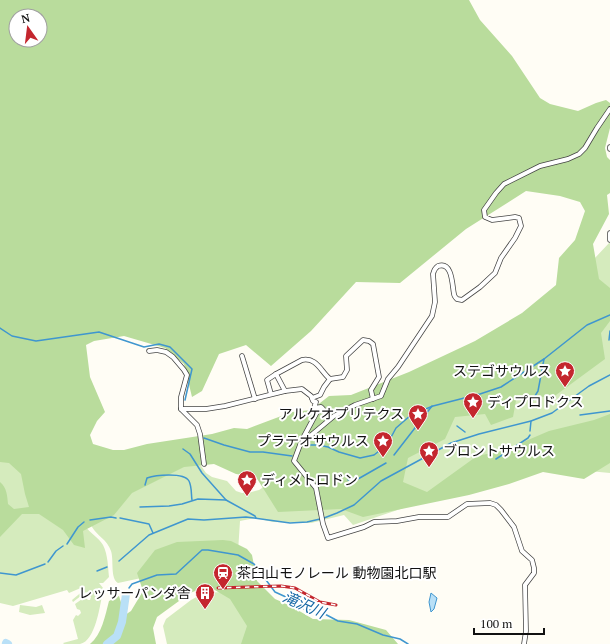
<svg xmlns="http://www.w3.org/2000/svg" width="610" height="644" viewBox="0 0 610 644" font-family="'PT Serif','Noto Sans JP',serif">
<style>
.green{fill:#d5ebbd}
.forest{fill:#b9dc9c;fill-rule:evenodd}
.water{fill:#b9e0f7;stroke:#3f96cf}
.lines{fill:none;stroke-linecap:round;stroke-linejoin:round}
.stream{stroke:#3f96cf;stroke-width:1.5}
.river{stroke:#b9e0f7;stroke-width:8}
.minor-casing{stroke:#444;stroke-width:5.5}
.minor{stroke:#fff;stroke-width:4}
.rail-casing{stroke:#c4262e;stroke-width:3}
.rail{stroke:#fff;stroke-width:1.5;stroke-dasharray:4.5;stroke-linecap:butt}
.labels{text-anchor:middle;stroke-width:4;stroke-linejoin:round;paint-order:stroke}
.poi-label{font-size:14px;fill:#111;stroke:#fff;text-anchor:end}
.water-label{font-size:15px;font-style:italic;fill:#1768a6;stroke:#fff}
</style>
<rect width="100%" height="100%" fill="#fffdf5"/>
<g class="green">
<path d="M610,242V473L557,468L442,495L353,525L344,515L311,523L273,522L255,518L240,521L238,552L174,571L118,583C110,579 114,560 111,551C107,539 97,536 92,527C90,523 90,516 89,511L197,460L206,473L212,477L227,481L236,491L242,493H248L259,490L512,325L594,259Z"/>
<path d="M0,447L85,526C90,533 99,538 103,545C108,555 108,567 109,577L103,583H99L103,588V591C100,604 96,641 80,644C75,644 69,644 64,644L63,643L78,639L73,620L76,615L78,616L81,613L80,610L77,609L75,604L85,597L88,600H90L91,597L86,592L73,602L72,600L84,590L83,587L69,593L67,590L13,606L0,603Z"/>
<polygon points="223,592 287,644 167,644 163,626 166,619 191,600 204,593"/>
<polygon points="20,605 36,607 42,605 45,613 30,615 19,612"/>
</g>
<g class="forest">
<path d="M0,0H469L480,20L512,56L540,98L550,104L578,111L596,103L606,100L610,103V128L605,148L607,157L610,160V193L607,195L609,214L593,244L599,279L610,288V321L601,333L605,359L556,395L535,398L517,395L513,417L491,425L485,414L455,417L445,439L408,458L403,482L427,492L477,456L502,451L549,431L594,420L610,414V463L584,479L543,472L509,484L469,495L363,517L341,509L278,512L256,477L236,474L214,464L184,467L132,493L114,515L83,531L85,548L74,545L63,530L39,514H22L0,537V482C7,488 7,495 8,504L14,509L29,507L25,494L21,474L9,463L0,462ZM16,16H40V40H16ZM526,191L560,196L580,202L585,211L575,240L559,258L556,285L522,313L475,341L409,372L351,395L329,396L311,410L292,412L247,429L234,428L212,434L147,444L124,450H113L93,444L90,435L97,421L105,412L90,377L86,345L94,341L124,336L165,348L184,364L192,397L202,391L219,354L246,345L271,366L311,331L356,282L400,283L466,229Z"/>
<path d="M223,540L231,541L247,549L252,555L257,581L275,599L289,605L313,619L349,620L386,630L398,644H241L247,626L230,599L208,586L190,593L157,617L153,628L156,644H90C102,634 105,616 109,601L119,596L125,615L131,611L143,591L137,573L155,550L177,542Z"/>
</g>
<polygon class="water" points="431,593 437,598 434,609 431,612 429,602"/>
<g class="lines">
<g class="stream">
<polyline points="0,328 12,336 36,341 99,332 144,347 159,344 170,347 192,369 185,400"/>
<polyline points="609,340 610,331"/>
<polyline points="532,401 538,391 544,359"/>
<polyline points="580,415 610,411"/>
<polyline points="457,426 465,432"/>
<polyline points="530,431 531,421"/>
<polyline points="204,438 224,445 250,452 263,452 292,456"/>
<polyline points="305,445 318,445 328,447 339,452 360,458 374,455 383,448 389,441 396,428 411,415 433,406 480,394 501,387 544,359 587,325 610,315"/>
<polyline points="183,449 190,454 202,473 226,500 255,516 256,518"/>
<polyline points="394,455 432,406"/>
<polyline points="496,459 528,438 530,435"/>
<polyline points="348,480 358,479 386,463"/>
<path d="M145,485L147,478C155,475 184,472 189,481C192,487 191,494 192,500"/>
<polyline points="140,507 169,506 182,504 198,499 226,500"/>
<polyline points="120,518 149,524 153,533"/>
<polyline points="324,518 337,513 354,505 381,481 451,443 479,434 531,421 552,413 589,386 610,375"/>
<polyline points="90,520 111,517 116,518"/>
<polyline points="67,544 78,527 84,522"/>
<polyline points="119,561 149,535 188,519 204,520 246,517 290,523 307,522 320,519"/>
<polyline points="48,562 56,551 63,546"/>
<polyline points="97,571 107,567"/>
<polyline points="0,573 16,575 45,564"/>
<polyline points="129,588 132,584 157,575 176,574 202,550 208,550 238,555 254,564 275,592 286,597 304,609 321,612 338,621 357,624 383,635 400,639 408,644"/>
</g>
<g class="river">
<polyline points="6,643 8,644"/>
<polyline points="107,644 117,636 122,622 126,594"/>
</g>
<defs>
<g id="minor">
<polyline points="610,147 610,149"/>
<polyline points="610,233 610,240"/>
<polyline points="149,351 157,350 166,352 173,357 184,370 187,375 181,397 181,409 197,425 200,434 204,464"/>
<polyline points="242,356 255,399"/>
<polyline points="285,391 302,389 311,396 313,401 316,402 314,408 321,407 323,409 317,412 303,438 303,442"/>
<polyline points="271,394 267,380 276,374"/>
<polyline points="312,398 320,395 324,387 330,379"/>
<path d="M181,409H206L225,406L285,391L276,374L302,360C317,357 321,372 330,379L343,377L347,370L346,356L363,340L369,341L373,344L379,377L371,390L373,399"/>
<path d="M524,644L526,631L525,585L534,573V568L532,560L522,551L514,527L501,510L496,505L490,503L467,504L448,517H419L397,521L374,522L364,527L328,538L323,524L316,488L294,461L300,445L303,442L334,416L355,405L381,396L388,379L398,367L432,316L435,302L433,274C434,270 435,268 438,266C453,261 452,286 454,294C454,295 456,298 457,299L462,300L480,287L495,273L501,258L515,238L521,226L519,218L515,217L492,220L485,217L484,210L496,193L504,184L540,166L568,159L579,154L585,148L597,128L610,109"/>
</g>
</defs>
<use href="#minor" class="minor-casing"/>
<use href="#minor" class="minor"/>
<defs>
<polyline id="rail" points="218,588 281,586 295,588 320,602 336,605"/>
</defs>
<use href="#rail" class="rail-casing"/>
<use href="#rail" class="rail"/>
</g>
<defs>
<symbol id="sight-pin" viewBox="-11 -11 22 30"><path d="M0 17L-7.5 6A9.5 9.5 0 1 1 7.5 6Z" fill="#c4262e" stroke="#fff"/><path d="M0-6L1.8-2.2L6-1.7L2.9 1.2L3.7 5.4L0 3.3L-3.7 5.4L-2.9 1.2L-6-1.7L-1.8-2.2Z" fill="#fff"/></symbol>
<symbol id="station-pin" viewBox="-11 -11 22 30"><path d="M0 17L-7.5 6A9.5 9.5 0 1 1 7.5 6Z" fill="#c4262e" stroke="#fff"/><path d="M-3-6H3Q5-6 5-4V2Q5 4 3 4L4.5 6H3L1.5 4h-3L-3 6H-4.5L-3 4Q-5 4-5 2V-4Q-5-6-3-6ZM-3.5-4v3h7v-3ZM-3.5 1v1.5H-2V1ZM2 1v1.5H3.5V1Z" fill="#fff"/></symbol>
<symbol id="building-pin" viewBox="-11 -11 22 30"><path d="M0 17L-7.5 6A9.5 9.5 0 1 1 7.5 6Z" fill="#c4262e" stroke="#fff"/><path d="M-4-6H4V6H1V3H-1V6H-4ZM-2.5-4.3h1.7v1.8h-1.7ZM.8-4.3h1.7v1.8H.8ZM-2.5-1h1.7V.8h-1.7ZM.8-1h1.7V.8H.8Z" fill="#fff"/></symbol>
</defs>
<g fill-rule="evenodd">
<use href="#sight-pin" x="554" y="360" width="22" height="30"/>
<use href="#sight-pin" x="462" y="391" width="22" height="30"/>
<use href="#sight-pin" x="407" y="403" width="22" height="30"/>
<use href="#sight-pin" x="372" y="430" width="22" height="30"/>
<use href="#sight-pin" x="418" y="440" width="22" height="30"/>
<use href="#sight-pin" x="236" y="469" width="22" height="30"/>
<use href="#station-pin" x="212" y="562" width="22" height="30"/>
<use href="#building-pin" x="194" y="582" width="22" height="30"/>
</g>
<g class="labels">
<g class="poi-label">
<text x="551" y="376">ステゴサウルス</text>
<text x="487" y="407" text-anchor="start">ディプロドクス</text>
<text x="404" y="419">アルケオプリテクス</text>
<text x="369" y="446">プラテオサウルス</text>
<text x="443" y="456" text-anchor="start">ブロントサウルス</text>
<text x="261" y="485" text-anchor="start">ディメトロドン</text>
<text x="237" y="578" text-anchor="start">茶臼山モノレール 動物園北口駅</text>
<text x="191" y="598">レッサーパンダ舎</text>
</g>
<g class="water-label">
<text transform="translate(304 605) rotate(24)" y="5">滝沢川</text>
</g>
</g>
<g transform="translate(28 28) rotate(346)"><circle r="19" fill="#ffffff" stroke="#a0a0a0"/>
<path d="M0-3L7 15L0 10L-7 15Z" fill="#c4262e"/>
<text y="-6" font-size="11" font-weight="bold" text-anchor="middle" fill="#111111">N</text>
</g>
<path d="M474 628v6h70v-6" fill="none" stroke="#111111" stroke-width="2"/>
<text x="480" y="628" font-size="12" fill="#111111" stroke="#ffffff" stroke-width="3" paint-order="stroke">100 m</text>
</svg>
